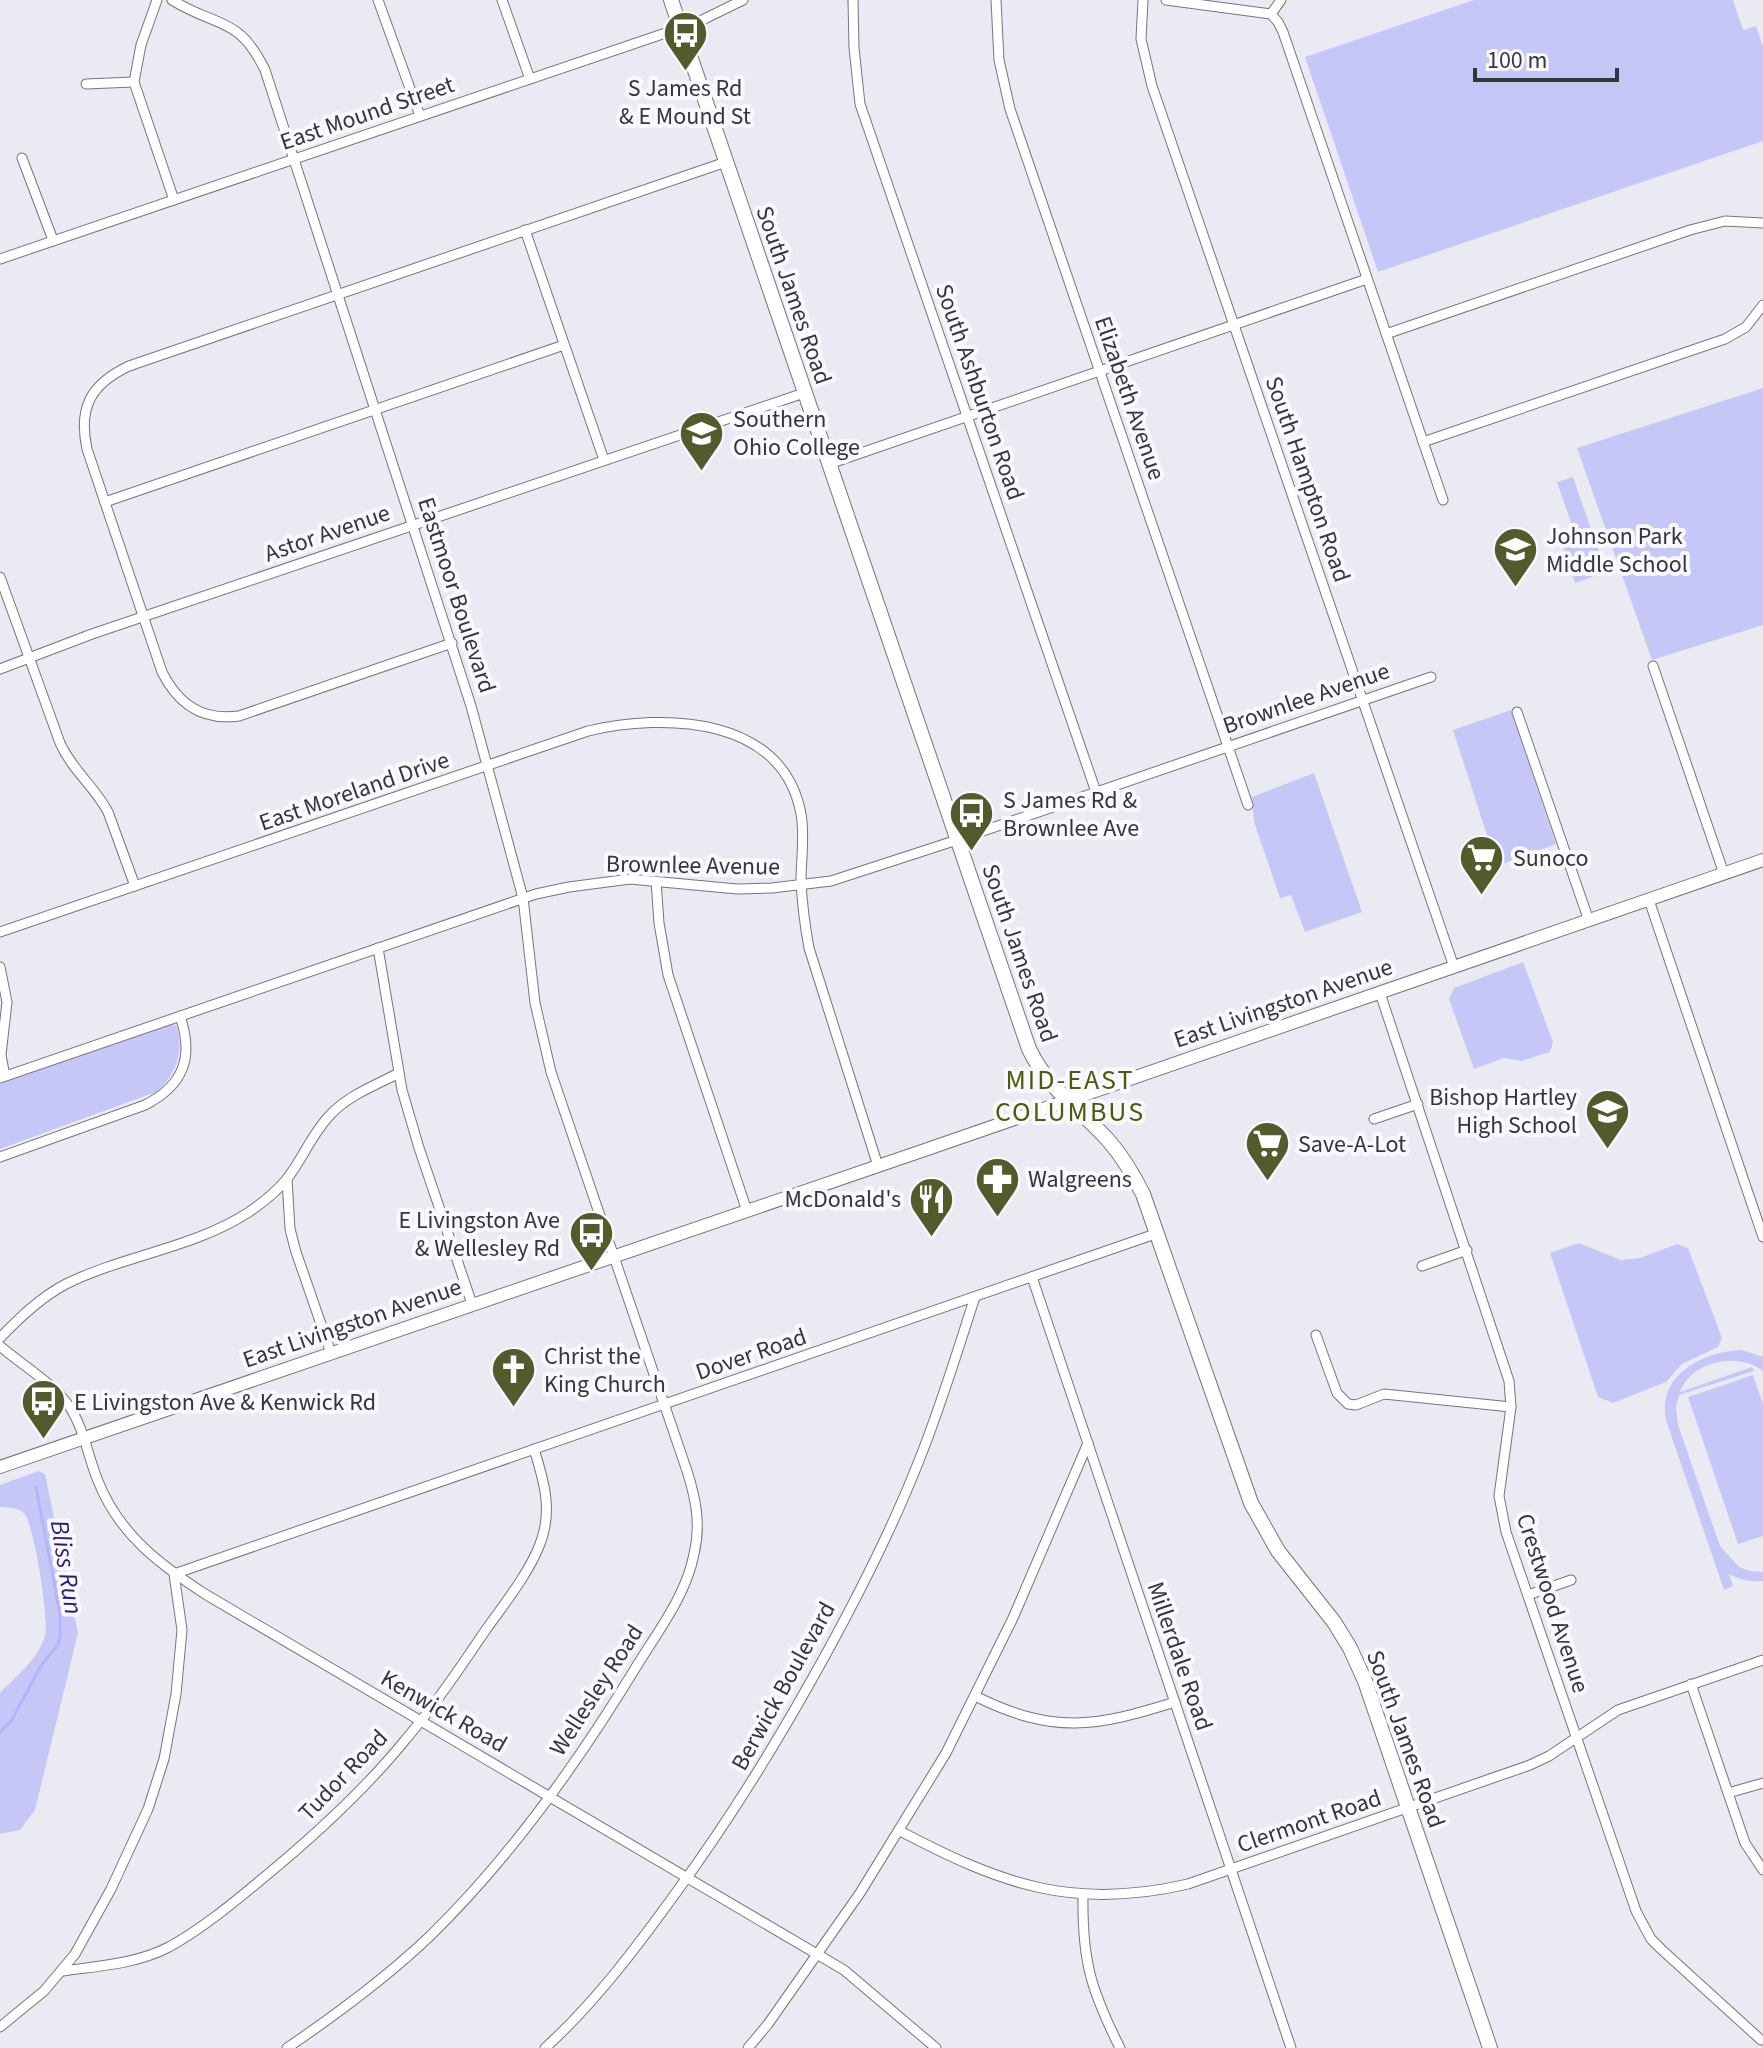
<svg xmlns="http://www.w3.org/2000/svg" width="1763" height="2048" viewBox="0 0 1763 2048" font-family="'Source Sans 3',sans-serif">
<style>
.green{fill:#c5c8f7}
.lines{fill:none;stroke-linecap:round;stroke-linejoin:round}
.stream{stroke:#b3b5f8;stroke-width:3}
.minor-casing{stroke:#75757c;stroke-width:11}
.secondary-casing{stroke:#75757c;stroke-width:14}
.primary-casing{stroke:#75757c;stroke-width:16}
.minor{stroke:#fff;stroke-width:9}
.secondary{stroke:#fff;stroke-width:12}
.primary{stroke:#fff;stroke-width:14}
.labels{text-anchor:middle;stroke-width:8;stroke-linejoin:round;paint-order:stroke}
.poi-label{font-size:24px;fill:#353639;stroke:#f8f8fe;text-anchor:start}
.street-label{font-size:24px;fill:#353639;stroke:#f8f8fe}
.water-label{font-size:26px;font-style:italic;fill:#2c1978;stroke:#f8f8fe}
.quarter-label{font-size:28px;letter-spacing:2px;fill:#4e5a07;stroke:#f8f8fe}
</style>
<rect width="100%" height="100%" fill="#eaebf2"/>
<g class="green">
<polygon points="1474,0 1733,0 1743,30 1756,26 1763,47 1763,141 1378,272 1305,57"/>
<polygon points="1763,388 1763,625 1652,660 1577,448"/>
<polygon points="1573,477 1606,572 1575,583 1562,544 1572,541 1571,536 1575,534 1557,482"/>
<polygon points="1511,710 1556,844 1497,866 1453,730"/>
<polygon points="1314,773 1362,912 1305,932 1291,895 1280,898 1254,822 1252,797"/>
<polygon points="1523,962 1553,1042 1550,1052 1522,1061 1504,1058 1474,1069 1449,999 1454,988"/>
<path d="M172,1024L176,1025C185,1051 176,1075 156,1092L0,1149V1084Z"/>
<polygon points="1579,1243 1621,1260 1640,1258 1677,1244 1688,1248 1722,1338 1718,1347 1682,1364 1666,1382 1613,1403 1598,1397 1550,1253"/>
<path d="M1742,1350L1763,1357V1371C1738,1351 1691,1361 1680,1392L1752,1367L1754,1371L1679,1395L1676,1407L1678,1425L1720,1546L1739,1567L1750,1571L1763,1572V1581C1750,1582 1740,1580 1729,1574L1733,1586L1724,1590L1667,1423C1654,1376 1703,1351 1742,1350Z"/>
<polygon points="1753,1375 1763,1404 1763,1536 1738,1544 1688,1397"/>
<path d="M39,1471L45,1474L78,1633L35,1810L20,1830L0,1834V1693C16,1676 39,1659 45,1635C49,1619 34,1524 24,1513C19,1507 7,1508 0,1507V1485Z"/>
</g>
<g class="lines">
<polyline class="stream" points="0,1732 11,1721 42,1664 58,1645 60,1637 60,1614 36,1487"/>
<defs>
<g id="minor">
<polyline points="157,0 141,45 134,82 174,200"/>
<path d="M172,0C217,28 238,15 265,70L471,706L523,898L535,1003L551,1072L687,1471C696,1499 701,1525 694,1554C686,1597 655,1635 633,1672C575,1767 510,1858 430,1936C386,1978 337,2014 287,2048"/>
<polyline points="378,0 420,116"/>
<polyline points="502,0 530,79"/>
<polyline points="853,0 854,48 860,104 1096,792"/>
<polyline points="996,0 999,60 1010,109 1248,805"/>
<polyline points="1143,0 1141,39 1152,86 1454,967"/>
<polyline points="1166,0 1271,14"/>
<polyline points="1271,14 1278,22 1283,32 1443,500"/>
<polyline points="1271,14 1281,0"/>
<polyline points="86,84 134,82"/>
<polyline points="22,158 53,240"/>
<polyline points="525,230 604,460"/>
<polyline points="0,259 698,22 743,0"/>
<polyline points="1386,334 1690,230 1725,221 1763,223"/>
<polyline points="1423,442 1725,339 1746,327 1763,305"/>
<polyline points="829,464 1367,279"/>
<polyline points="105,502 564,345"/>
<path d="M0,577L60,743C72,770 95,787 108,812L135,886"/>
<path d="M452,643L239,716C202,721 178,704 162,672L87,449C78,407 91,384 129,366L726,162"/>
<polyline points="1653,666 1724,874"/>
<polyline points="0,669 92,634 804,393"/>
<polyline points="1517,712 1589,921"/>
<polyline points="656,881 659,923 668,975 747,1211"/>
<polyline points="1649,900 1763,1237"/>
<path d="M0,932L588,731C664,713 783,716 801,814C805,836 801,859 801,881C802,904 805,926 809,948L878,1166"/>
<polyline points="378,948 402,1090 419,1148 472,1304"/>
<polyline points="0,967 7,1002 1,1055 5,1076"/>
<polyline points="1380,993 1509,1381 1511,1407 1499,1496 1506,1532 1636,1911 1651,1939 1661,1949 1761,2040"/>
<polyline points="0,1078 536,894 569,887 630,879 737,889 772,888 831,881 957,840 1431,677"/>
<polyline points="1374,1119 1418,1104"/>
<path d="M0,1157L145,1105C184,1085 194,1057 180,1016"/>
<polyline points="287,1179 290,1229 296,1252 331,1353"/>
<polyline points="1422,1266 1467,1250"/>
<polyline points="1032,1277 1291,2048"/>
<polyline points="1316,1335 1337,1393 1348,1404 1356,1405 1384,1394 1511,1407"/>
<path d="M0,1338C20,1317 41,1297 66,1284C125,1255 194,1248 249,1212C262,1203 276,1192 286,1180C303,1159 312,1133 331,1114C349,1095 376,1085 399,1073"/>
<path d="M0,1346C22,1365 53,1383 69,1406C84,1428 88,1457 98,1481C119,1534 159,1564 205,1594L844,1970L936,2048"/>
<polyline points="1528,1595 1571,1580"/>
<polyline points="1691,1684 1745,1843 1763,1870"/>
<path d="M975,1696C1054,1735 1095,1727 1175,1702"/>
<polyline points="1728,1793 1763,1783"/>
<path d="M900,1831C1001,1884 1073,1911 1188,1884L1530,1765L1549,1756L1618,1710L1763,1660"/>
<path d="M1083,1895C1082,1961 1091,1990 1120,2048"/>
<path d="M63,1971C99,1966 136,1964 169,1947C202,1929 233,1903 262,1879C313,1837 364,1791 406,1739C435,1705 460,1668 485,1631C504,1604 528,1575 540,1544C553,1511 544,1481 534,1449"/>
<polyline points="0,2027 44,1991 75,1954 111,1889 148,1809 164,1759 176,1694 182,1630 174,1574 1158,1233"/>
<path d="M545,2048C595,2003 639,1944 678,1890C733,1815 781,1736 826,1654C860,1592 892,1529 918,1463C940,1409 957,1352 975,1297"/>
<polyline points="748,2048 768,2024 860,1893 946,1753 1013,1618 1088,1443"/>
</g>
<path id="secondary" d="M0,1467C587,1263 1177,1067 1763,860"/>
<path id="primary" d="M671,0L1029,1049C1049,1090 1079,1108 1108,1140C1123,1157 1133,1174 1143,1194L1251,1503L1278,1551L1334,1622L1350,1648L1365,1681L1490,2048"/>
</defs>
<use href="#minor" class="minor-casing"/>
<use href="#secondary" class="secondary-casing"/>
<use href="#primary" class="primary-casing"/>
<use href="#minor" class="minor"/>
<use href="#secondary" class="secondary"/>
<use href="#primary" class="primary"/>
</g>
<defs>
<symbol id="bus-pin" viewBox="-11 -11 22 30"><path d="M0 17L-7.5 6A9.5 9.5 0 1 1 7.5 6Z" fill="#515b2b" stroke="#f8f8fe"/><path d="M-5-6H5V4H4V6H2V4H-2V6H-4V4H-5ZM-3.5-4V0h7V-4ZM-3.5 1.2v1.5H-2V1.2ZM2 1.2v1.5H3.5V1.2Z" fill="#fff"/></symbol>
<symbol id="university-pin" viewBox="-11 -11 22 30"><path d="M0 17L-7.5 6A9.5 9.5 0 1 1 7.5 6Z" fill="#515b2b" stroke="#f8f8fe"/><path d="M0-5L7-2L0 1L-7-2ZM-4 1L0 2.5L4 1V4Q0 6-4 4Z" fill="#fff"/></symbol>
<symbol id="school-pin" viewBox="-11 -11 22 30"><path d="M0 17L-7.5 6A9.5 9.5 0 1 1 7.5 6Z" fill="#515b2b" stroke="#f8f8fe"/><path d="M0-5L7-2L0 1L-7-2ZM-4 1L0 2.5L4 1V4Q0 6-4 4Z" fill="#fff"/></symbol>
<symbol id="supermarket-pin" viewBox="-11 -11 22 30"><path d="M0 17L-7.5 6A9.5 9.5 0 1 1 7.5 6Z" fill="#515b2b" stroke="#f8f8fe"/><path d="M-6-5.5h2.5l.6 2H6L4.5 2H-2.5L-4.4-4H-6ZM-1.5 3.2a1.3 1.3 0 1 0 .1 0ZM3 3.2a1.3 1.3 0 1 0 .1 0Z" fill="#fff"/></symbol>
<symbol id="pharmacy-pin" viewBox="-11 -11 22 30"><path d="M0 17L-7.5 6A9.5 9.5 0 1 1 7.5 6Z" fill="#515b2b" stroke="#f8f8fe"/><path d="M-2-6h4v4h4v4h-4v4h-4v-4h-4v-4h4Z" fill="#fff"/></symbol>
<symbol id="restaurant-pin" viewBox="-11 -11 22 30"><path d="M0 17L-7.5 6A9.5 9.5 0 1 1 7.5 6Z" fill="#515b2b" stroke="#f8f8fe"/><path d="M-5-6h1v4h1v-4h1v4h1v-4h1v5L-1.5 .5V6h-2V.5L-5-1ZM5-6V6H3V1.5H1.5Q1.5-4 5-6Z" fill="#fff"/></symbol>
<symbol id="church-pin" viewBox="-11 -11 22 30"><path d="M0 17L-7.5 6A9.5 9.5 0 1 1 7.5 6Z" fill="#515b2b" stroke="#f8f8fe"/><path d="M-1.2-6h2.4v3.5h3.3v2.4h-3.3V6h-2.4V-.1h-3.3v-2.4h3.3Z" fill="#fff"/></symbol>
</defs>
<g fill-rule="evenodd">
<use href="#bus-pin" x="660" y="8" width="51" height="69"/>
<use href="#university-pin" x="676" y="408" width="51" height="69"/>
<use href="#school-pin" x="1490" y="524" width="51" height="69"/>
<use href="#bus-pin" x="946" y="788" width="51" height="69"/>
<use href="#supermarket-pin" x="1456" y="832" width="51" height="69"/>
<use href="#school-pin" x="1582" y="1086" width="51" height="69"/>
<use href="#supermarket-pin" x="1242" y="1118" width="51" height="69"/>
<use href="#pharmacy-pin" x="972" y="1154" width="51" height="69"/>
<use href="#restaurant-pin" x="906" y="1174" width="51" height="69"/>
<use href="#bus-pin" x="566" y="1208" width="51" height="69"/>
<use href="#church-pin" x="488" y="1344" width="51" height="69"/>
<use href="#bus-pin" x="18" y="1376" width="51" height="69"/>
</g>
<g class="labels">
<g class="poi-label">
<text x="685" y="96" text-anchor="middle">S James Rd<tspan x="685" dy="28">&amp; E Mound St</tspan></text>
<text x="733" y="427">Southern<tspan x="733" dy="28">Ohio College</tspan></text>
<text x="1546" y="544">Johnson Park<tspan x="1546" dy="28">Middle School</tspan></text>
<text x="1003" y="808">S James Rd &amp;<tspan x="1003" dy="28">Brownlee Ave</tspan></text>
<text x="1513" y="866">Sunoco</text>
<text x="1577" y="1105" text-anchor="end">Bishop Hartley<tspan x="1577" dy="28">High School</tspan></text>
<text x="1298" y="1152">Save-A-Lot</text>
<text x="1028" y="1187">Walgreens</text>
<text x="901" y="1207" text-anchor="end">McDonald's</text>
<text x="560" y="1228" text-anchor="end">E Livingston Ave<tspan x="560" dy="28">&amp; Wellesley Rd</tspan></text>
<text x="544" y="1364">Christ the<tspan x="544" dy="28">King Church</tspan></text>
<text x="74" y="1410">E Livingston Ave &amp; Kenwick Rd</text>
</g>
<g class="street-label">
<text transform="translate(367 113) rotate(-19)" y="8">East Mound Street</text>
<text transform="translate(794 295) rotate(71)" y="8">South James Road</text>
<text transform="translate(980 392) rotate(71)" y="8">South Ashburton Road</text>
<text transform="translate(1130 398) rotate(71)" y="8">Elizabeth Avenue</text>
<text transform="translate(1308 479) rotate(71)" y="8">South Hampton Road</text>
<text transform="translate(327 533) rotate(-19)" y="8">Astor Avenue</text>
<text transform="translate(457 595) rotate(72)" y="8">Eastmoor Boulevard</text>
<text transform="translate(1306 698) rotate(-19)" y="8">Brownlee Avenue</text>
<text transform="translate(354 791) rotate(-19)" y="8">East Moreland Drive</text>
<text transform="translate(693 865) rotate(1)" y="8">Brownlee Avenue</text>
<text transform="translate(1020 953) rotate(71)" y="8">South James Road</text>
<text transform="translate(1283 1003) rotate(-19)" y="8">East Livingston Avenue</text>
<text transform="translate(352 1323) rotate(-19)" y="8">East Livingston Avenue</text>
<text transform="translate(751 1354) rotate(-19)" y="8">Dover Road</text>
<text transform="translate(1553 1603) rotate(72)" y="8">Crestwood Avenue</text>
<text transform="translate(1180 1656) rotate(71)" y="8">Millerdale Road</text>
<text transform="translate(783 1686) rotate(-61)" y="8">Berwick Boulevard</text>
<text transform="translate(596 1690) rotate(-57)" y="8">Wellesley Road</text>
<text transform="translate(444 1711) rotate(30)" y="8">Kenwick Road</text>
<text transform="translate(1406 1739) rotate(70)" y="8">South James Road</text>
<text transform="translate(343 1775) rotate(-46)" y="8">Tudor Road</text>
<text transform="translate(1309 1821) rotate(-19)" y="8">Clermont Road</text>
</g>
<g class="water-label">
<text transform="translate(67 1567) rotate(81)" y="9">Bliss Run</text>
</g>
<g class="quarter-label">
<text x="1070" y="1089">MID-EAST<tspan x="1070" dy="32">COLUMBUS</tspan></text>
</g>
</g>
<path d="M1475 68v12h142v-12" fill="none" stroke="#353639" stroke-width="4"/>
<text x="1487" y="68" font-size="24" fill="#353639" stroke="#f8f8fe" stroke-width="6" paint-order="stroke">100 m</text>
</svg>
